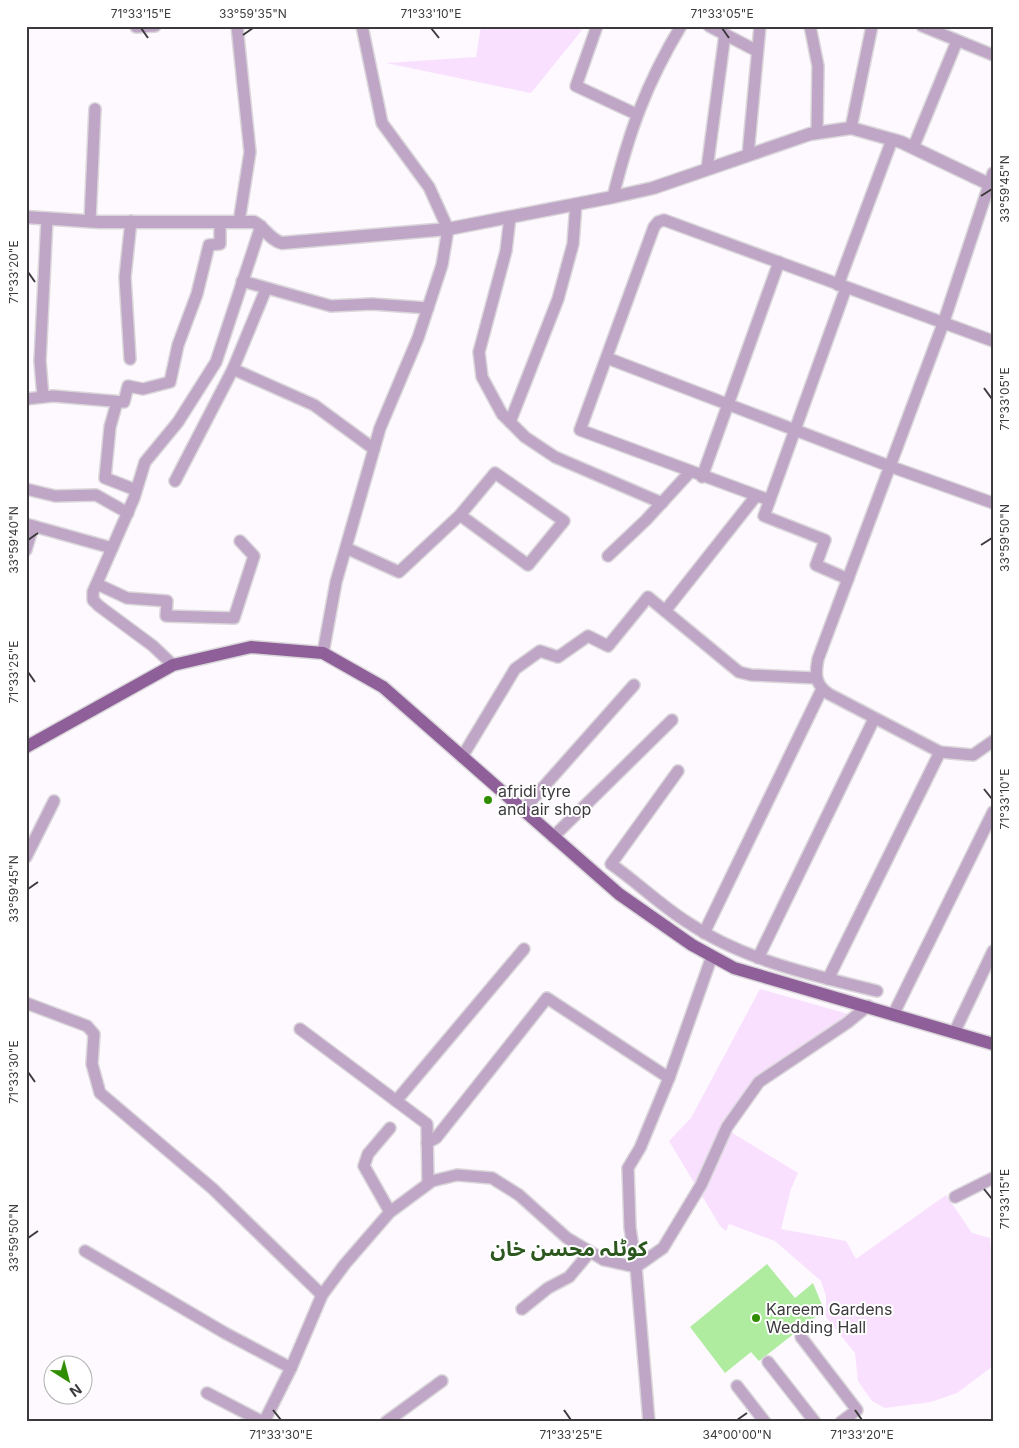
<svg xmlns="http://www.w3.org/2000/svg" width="1019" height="1448" viewBox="0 0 1019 1448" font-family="Inter,'Noto Sans Arabic',sans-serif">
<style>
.green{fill:#f9e0ff}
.building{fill:#afec9f}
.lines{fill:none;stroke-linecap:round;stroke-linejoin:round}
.minor-casing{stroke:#dad7db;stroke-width:14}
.tertiary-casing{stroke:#dad7db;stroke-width:15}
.primary-casing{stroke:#dad7db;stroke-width:15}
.minor{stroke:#c0a6c6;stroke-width:11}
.tertiary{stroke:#c0a6c6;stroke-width:12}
.primary{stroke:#8e5f98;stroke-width:12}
.ticks{fill:none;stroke:#3c3a3d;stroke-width:2}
.poi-dot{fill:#308d00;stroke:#fff;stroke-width:2}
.labels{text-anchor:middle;stroke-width:4;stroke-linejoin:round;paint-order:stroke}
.poi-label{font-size:16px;fill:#3c3a3d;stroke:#fff;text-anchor:start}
.district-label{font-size:21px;font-weight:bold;fill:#2c581f;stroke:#fff}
.neatline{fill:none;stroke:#3c3a3d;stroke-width:2}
.ticks-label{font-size:12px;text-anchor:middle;fill:#3c3a3d}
</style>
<rect width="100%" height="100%" fill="#fdf9fe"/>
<g class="green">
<polygon points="481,26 567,26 582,30 531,93 386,63 476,57"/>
<polygon points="760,989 862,1018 759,1082 726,1129 798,1173 791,1189 781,1229 846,1241 856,1259 946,1195 972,1233 990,1238 993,1276 993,1366 957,1393 931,1402 885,1408 872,1401 858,1381 855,1353 826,1317 826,1296 821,1281 775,1241 729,1224 726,1231 720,1226 669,1141 691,1118"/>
</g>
<polygon class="building" points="767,1264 795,1298 813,1283 824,1310 759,1361 751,1352 725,1373 690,1327"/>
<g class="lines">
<defs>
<g id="minor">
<polyline points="237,26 250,152 239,222"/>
<polyline points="597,26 576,86 636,114"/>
<polyline points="709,26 757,51"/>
<polyline points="810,26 818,66 817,133"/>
<polyline points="922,26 993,55"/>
<polyline points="136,27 155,26"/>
<polyline points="851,128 872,26"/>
<polyline points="913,148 957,41"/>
<polyline points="748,155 760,26"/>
<polyline points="707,169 725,34"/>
<path d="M993,173L943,324L818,659C815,674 815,685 829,694L940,752L973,755L993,741"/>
<path d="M613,197C629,132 646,84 681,26"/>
<polyline points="510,217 506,251 479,352 482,377 502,414 525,437 555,457 662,503"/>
<polyline points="90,221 95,109"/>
<polyline points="242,281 331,306 372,304 428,308"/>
<polyline points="838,285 892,140"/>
<polyline points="846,288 764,516 825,540 816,565 848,579"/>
<polyline points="607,358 889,466 993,503"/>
<polyline points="130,359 125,277 131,221"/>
<polyline points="233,369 266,289"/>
<polyline points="43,397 40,361 47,218"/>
<polyline points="26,399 53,396 124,402 128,386 143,389 170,382 178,345 197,294 209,245 220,244 220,222"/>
<polyline points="117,402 110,427 105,478 136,490"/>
<polyline points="510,422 558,299 573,244 576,204"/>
<polyline points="702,477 779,262"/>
<polyline points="175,481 233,369 314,405 374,449"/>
<polyline points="26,489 55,496 96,495 128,513"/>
<polyline points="769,500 580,430 654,227 658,222 664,220 993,341"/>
<polyline points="26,524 112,548"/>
<polyline points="346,548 399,572 460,515 528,565 564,521 495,473 460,515"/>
<polyline points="26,550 33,526"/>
<polyline points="608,556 646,520 690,472"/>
<polyline points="97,584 127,598 167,601 166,616 234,618 254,556 240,541"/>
<polyline points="665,611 756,496"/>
<polyline points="323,653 336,582 380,428 418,338 442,265 448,229 429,187 382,123 362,26"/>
<polyline points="173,665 153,646 99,606 93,600 93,592 134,498 145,462 178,422 216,362 261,226"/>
<polyline points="462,757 515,669 540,651 558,657 588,636 608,646 648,597 739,672 751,675 816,678"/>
<path d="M678,771L611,864C637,882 660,905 687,922C743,960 812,975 877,991"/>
<polyline points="523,810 634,685"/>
<polyline points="553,837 672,720"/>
<polyline points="26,857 54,801"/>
<polyline points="704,933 822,689"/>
<polyline points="758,958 874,719"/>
<polyline points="828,979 940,752"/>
<polyline points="26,1003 87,1026 94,1034 92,1064 100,1093 213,1189 322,1295"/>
<polyline points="893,1015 993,812"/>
<polyline points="300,1029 427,1124 428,1183"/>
<polyline points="954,1033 993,951"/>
<polyline points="396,1101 524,949"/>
<polyline points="390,1128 368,1154 364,1166 390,1212"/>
<polyline points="427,1143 436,1138 547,998 669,1078"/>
<polyline points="955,1197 993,1178"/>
<polyline points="85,1251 225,1333 291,1368"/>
<polyline points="522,1309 548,1288 569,1277 590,1252"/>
<polyline points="801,1337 857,1410 841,1422"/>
<polyline points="768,1362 815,1422"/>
<polyline points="737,1386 765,1422"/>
<polyline points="207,1393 263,1422"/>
<polyline points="264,1422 291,1368 322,1295 345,1264 390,1212 432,1181 457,1175 492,1178 519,1195 567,1238 604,1260 636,1267 663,1248 701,1185 727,1127 759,1082 847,1023 868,1006"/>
<polyline points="386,1422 442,1381"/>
<polyline points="649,1422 636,1267 630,1228 628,1168 640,1148 669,1078 712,956"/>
</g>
<path id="tertiary" d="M26,217L99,222H254C265,228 270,240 282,243L448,229L613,197L653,188L810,134L851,128L901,142L993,186"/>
<polyline id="primary" points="26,747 173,665 251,647 323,653 383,687 619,894 692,945 734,968 993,1044"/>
</defs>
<use href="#minor" class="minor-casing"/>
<use href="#tertiary" class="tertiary-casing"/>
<use href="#primary" class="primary-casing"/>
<use href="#minor" class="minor"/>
<use href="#tertiary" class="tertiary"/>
<use href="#primary" class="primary"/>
</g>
<path class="ticks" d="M141,28L148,38M431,28L439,38M722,28L729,38M243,35L253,28M981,196L992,189M28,272L35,282M984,388L992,399M28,540L38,533M981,545L992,538M28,672L35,682M984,789L992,799M28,889L38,882M28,1072L35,1082M984,1189L992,1199M28,1238L38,1231M273,1410L281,1420M564,1410L571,1420M855,1410L862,1420M737,1420L747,1413"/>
<g class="poi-dot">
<circle cx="488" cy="800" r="5"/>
<circle cx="756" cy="1318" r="5"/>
</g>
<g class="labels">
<g class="poi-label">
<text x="498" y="797">afridi tyre<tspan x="498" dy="18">and air shop</tspan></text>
<text x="766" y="1315">Kareem Gardens<tspan x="766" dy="18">Wedding Hall</tspan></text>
</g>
<g class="district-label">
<text x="569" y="1256">کوٹلہ محسن خان</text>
</g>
</g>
<rect width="1019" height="1448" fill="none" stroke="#ffffff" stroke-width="55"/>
<g transform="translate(68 1380) rotate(144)"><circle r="24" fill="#ffffff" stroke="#b1b0b1"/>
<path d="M0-4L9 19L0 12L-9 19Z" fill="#308d00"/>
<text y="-8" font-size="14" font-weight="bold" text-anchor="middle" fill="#3c3a3d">N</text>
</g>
<rect x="28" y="28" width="964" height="1392" class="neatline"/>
<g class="ticks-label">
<text x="141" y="18">71°33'15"E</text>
<text x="253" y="18">33°59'35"N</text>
<text x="431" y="18">71°33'10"E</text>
<text x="722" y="18">71°33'05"E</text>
<text transform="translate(1005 189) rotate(-90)" y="4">33°59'45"N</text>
<text transform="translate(14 272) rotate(-90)" y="4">71°33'20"E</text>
<text transform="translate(1005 399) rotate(-90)" y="4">71°33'05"E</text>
<text transform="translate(1005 538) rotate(-90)" y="4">33°59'50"N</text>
<text transform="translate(14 540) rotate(-90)" y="4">33°59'40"N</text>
<text transform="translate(14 672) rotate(-90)" y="4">71°33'25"E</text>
<text transform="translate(1005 799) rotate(-90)" y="4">71°33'10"E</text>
<text transform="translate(14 889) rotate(-90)" y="4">33°59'45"N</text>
<text transform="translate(14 1072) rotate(-90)" y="4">71°33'30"E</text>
<text transform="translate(1005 1199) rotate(-90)" y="4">71°33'15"E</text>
<text transform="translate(14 1238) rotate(-90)" y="4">33°59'50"N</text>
<text x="281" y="1439">71°33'30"E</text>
<text x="571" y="1439">71°33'25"E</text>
<text x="737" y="1439">34°00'00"N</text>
<text x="862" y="1439">71°33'20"E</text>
</g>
</svg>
